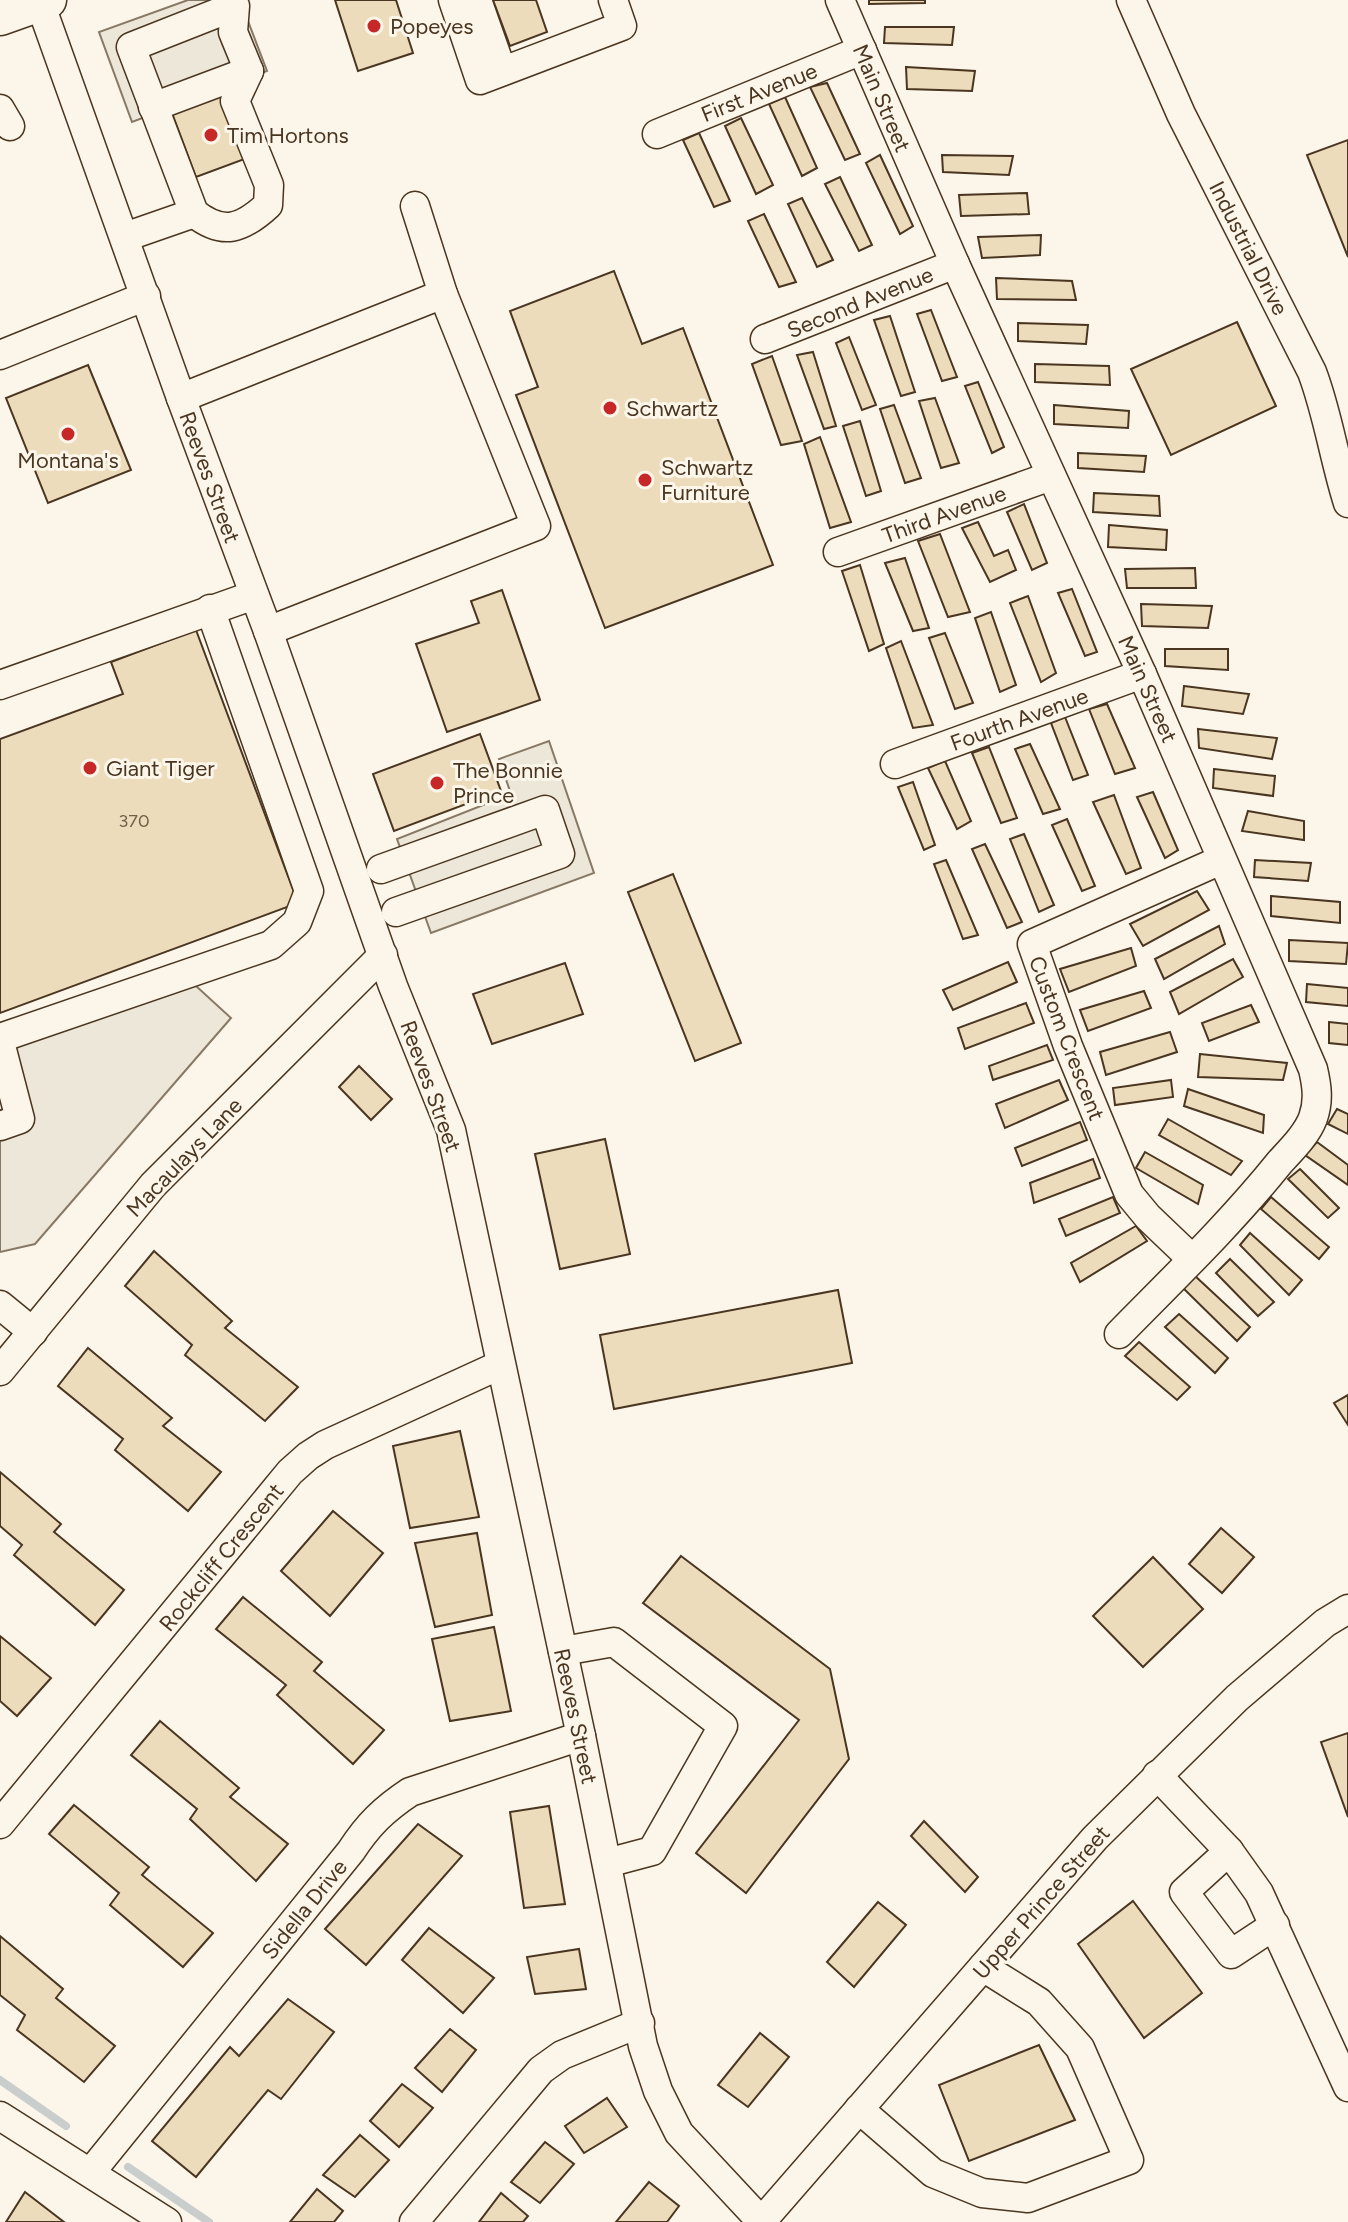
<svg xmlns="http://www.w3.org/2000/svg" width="1348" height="2222" viewBox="0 0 1348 2222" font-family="Figtree,sans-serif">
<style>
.parking{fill:#ede7d9;stroke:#887966;stroke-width:2}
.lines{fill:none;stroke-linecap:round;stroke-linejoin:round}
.stream{stroke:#c9cecd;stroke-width:8}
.building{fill:#ecdcbc;stroke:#4a3520;stroke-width:2}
.minor-casing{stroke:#4a3520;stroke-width:31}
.major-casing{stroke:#4a3520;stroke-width:39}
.minor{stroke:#fbf6e9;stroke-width:28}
.major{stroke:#fbf6e9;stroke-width:36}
.poi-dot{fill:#c62828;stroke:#fbf6e9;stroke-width:3}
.labels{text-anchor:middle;stroke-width:6;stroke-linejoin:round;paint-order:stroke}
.number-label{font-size:18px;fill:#725f47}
.poi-label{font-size:22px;fill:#4a3520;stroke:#fbf6e9;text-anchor:start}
.street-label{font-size:22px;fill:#4a3520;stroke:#fbf6e9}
</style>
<rect width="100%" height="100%" fill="#fbf6e9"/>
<g class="parking">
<polygon points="188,0 240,0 267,71 132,122 99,32"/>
<polygon points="549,741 594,873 431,933 397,839 511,794 499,759"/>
<polygon points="172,964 231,1018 35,1244 0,1252 0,1110 4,1109 0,1027"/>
</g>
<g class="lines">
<g class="stream">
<polyline points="0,2080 66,2126"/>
<polyline points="128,2167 209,2222"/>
</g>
</g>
<g class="building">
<polygon points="335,0 396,0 413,53 358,71"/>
<polygon points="493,0 536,0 547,32 510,46"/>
<polygon points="869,0 925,0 925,3 869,4"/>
<polygon points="885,27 954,27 952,45 884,43"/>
<polygon points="906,67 975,71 972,91 907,89"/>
<polygon points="827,83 860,154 845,160 810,87"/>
<polygon points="226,93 250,157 196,177 172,113"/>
<polygon points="785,97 817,168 802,176 769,104"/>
<polygon points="741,118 773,185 756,194 725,126"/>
<polygon points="699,133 730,201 714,207 683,140"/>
<polygon points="1348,140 1348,257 1307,155"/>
<polygon points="880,155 913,226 900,234 866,163"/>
<polygon points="942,155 1013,156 1009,175 943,172"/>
<polygon points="840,177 872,245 859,251 825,184"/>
<polygon points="1027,193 1029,214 961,216 959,195"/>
<polygon points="802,198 833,260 817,267 788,204"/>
<polygon points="764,214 796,282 779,287 748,221"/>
<polygon points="1041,235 1040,255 982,258 978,237"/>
<polygon points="614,271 642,344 683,328 773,565 605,628 516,395 538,387 510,311"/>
<polygon points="996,278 1072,281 1076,300 997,299"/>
<polygon points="931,310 957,377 942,381 917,314"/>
<polygon points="890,316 915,392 901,396 874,320"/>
<polygon points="1237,322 1276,406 1171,455 1131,369"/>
<polygon points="1018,323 1088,325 1086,344 1018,341"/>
<polygon points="849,337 876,405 862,410 836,343"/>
<polygon points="813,352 836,426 824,429 797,355"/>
<polygon points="772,356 802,441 781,445 752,364"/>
<polygon points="1035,364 1109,366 1110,385 1035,382"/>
<polygon points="88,365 131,470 48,503 6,398"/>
<polygon points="978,382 1004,447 992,453 965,386"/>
<polygon points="935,398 959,463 941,468 919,401"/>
<polygon points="894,405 921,478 905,483 880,409"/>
<polygon points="1054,405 1129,411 1128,428 1054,424"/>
<polygon points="860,421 881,491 866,496 843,426"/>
<polygon points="820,437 851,522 830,528 804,444"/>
<polygon points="1078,453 1146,456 1144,472 1078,468"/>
<polygon points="1094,493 1159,496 1160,516 1093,512"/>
<polygon points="1024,504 1047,563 1032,570 1007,512"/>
<polygon points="978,522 994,556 1008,550 1016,570 990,582 962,528"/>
<polygon points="1109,525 1167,530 1166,550 1108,547"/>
<polygon points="940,534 970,612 948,617 918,541"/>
<polygon points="905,558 929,628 913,631 885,563"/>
<polygon points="860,565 884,644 869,651 842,571"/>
<polygon points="1195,568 1196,588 1127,588 1125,569"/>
<polygon points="1072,589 1097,652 1085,656 1058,593"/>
<polygon points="502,590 540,700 447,732 416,644 479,623 471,601"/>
<polygon points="1028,596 1056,673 1041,682 1010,603"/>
<polygon points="1141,604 1212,606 1208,628 1142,626"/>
<polygon points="991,612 1016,685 1000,692 975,618"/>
<polygon points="196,630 298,903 0,1013 0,739 123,694 111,662"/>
<polygon points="945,633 973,703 955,709 929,638"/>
<polygon points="901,641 933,725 913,728 886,648"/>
<polygon points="1165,649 1228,649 1228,670 1165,666"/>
<polygon points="1184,686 1249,694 1243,714 1182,706"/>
<polygon points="1107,704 1135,768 1115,774 1089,709"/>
<polygon points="1065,717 1088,775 1073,780 1051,723"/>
<polygon points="1198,729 1277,738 1272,759 1199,748"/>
<polygon points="480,734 501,791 394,831 373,774"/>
<polygon points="1030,744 1060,809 1043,814 1015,749"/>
<polygon points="989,747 1017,818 1001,823 972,753"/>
<polygon points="945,761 971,821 957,829 928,768"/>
<polygon points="1214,769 1275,776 1273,796 1213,788"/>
<polygon points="913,782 935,845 924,850 898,787"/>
<polygon points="1153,792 1178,850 1165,858 1137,797"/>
<polygon points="1114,795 1141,868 1126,874 1093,802"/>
<polygon points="1248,811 1304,821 1304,840 1242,831"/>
<polygon points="1067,819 1095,886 1082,891 1052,825"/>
<polygon points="1024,834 1054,905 1039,912 1010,839"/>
<polygon points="985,844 1022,922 1007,928 972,849"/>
<polygon points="946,860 978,935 963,939 934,864"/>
<polygon points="1255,860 1311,863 1308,881 1254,877"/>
<polygon points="673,874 741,1043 695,1061 628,892"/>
<polygon points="1197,891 1209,910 1143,946 1130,924"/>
<polygon points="1271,896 1340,902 1340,923 1271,916"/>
<polygon points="1219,926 1225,944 1164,979 1155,959"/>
<polygon points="1289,940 1348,943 1346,964 1289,961"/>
<polygon points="1131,948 1136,966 1069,992 1060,969"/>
<polygon points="1233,959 1243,977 1179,1014 1170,992"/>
<polygon points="1008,962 1017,982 953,1010 943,990"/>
<polygon points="565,963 583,1014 492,1044 473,994"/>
<polygon points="1307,984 1348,988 1348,1006 1306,1002"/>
<polygon points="1144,991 1151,1008 1088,1031 1080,1010"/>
<polygon points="1026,1003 1034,1023 965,1049 958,1028"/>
<polygon points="1251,1005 1259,1022 1209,1041 1202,1023"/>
<polygon points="1329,1022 1348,1024 1348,1045 1329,1043"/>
<polygon points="1170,1032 1177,1052 1106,1075 1100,1052"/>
<polygon points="1047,1045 1053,1060 993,1080 989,1066"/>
<polygon points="1200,1054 1287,1063 1283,1080 1198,1077"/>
<polygon points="359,1066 392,1099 371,1120 339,1087"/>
<polygon points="1059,1080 1068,1100 1005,1128 996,1104"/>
<polygon points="1171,1080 1173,1097 1115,1105 1113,1088"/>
<polygon points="1188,1089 1264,1115 1263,1133 1184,1106"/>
<polygon points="1337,1109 1348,1114 1348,1134 1328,1124"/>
<polygon points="1168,1119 1242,1161 1231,1175 1159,1135"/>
<polygon points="1080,1122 1087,1140 1022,1166 1015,1148"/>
<polygon points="605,1139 630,1254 560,1269 535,1154"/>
<polygon points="1317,1142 1348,1165 1348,1185 1305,1155"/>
<polygon points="1145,1152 1203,1185 1198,1204 1136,1168"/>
<polygon points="1093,1159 1100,1178 1034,1203 1030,1183"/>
<polygon points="1300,1169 1339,1208 1328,1218 1288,1179"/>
<polygon points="1113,1197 1120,1213 1066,1236 1059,1219"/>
<polygon points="1271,1197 1329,1247 1319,1259 1261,1209"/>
<polygon points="1136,1226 1147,1241 1080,1282 1071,1263"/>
<polygon points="1250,1233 1302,1280 1289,1295 1240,1245"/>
<polygon points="154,1251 232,1321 225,1328 298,1387 265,1421 185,1355 192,1345 125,1286"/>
<polygon points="1230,1259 1274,1302 1258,1316 1216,1273"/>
<polygon points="1194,1275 1250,1327 1237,1341 1183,1288"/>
<polygon points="838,1290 852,1363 614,1409 600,1335"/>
<polygon points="1179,1314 1228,1358 1215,1373 1165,1327"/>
<polygon points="1139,1342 1190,1387 1177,1400 1125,1356"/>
<polygon points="88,1348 172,1418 163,1426 221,1472 188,1511 115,1450 123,1439 58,1386"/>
<polygon points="1348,1395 1348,1425 1334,1403"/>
<polygon points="460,1431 479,1517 410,1528 393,1446"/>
<polygon points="0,1472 61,1524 54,1532 124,1590 95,1625 14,1555 22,1545 0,1526"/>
<polygon points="333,1511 383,1553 330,1616 281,1571"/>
<polygon points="1221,1528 1254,1557 1222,1593 1189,1564"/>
<polygon points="477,1533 492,1615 435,1627 415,1543"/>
<polygon points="681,1556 830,1669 849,1759 746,1893 696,1853 799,1720 643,1603"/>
<polygon points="1153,1557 1203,1609 1143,1667 1093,1616"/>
<polygon points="243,1597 322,1662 314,1671 384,1730 353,1764 277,1695 286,1685 216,1629"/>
<polygon points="494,1627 511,1711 450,1721 432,1639"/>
<polygon points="0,1636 51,1678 17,1716 0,1701"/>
<polygon points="160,1721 239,1788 230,1797 288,1844 256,1881 190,1819 197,1809 131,1755"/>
<polygon points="1348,1733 1348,1817 1321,1742"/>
<polygon points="74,1805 149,1867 142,1875 213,1933 183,1967 110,1905 119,1893 49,1834"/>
<polygon points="549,1806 565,1904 524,1908 510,1812"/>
<polygon points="924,1821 978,1877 965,1892 911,1836"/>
<polygon points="418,1824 462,1856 366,1965 325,1929"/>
<polygon points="1133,1901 1202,1993 1144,2038 1078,1944"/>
<polygon points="878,1902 906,1925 854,1987 827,1962"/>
<polygon points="429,1928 494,1978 463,2013 402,1960"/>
<polygon points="0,1936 63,1989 56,1998 115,2046 84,2082 17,2030 25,2015 0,1995"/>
<polygon points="579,1949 586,1989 535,1994 527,1957"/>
<polygon points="288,1999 334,2032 281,2099 268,2090 196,2177 152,2141 230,2047 239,2056"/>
<polygon points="450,2029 476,2050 442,2092 415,2068"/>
<polygon points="760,2033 789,2057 748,2107 718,2085"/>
<polygon points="1039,2045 1075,2120 969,2161 939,2085"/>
<polygon points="402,2084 433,2108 399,2147 370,2121"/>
<polygon points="607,2098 627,2127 584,2153 565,2126"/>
<polygon points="360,2135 389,2160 355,2197 323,2175"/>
<polygon points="545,2142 574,2164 540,2203 511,2182"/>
<polygon points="649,2182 679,2206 667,2222 616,2222"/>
<polygon points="317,2189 343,2211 334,2222 290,2222"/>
<polygon points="25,2192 64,2222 6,2222"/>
<polygon points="501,2193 528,2216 523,2222 479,2222"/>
</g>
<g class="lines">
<defs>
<g id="minor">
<path d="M232,0L235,6L233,32L249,71L235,101L269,185L268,205C242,229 223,236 194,213L131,47L235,6"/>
<polyline points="453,0 480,80 622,26 613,0"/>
<polyline points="477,0 502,71"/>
<path d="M840,0L955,264L1142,674L1313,1069C1317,1086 1319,1101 1313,1118C1307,1134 1292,1149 1280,1162C1231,1223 1174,1278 1119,1334"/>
<path d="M1131,0L1181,114L1312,372C1328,414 1334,459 1348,503"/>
<polyline points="40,3 181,398 268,631 393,986 451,1130 581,1736 643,2046 658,2091 679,2133 761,2221"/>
<polyline points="153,107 249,71"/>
<polyline points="0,109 10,126"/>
<polyline points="657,134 862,50"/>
<polyline points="415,206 443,294"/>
<polyline points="125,237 194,213"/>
<polyline points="765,339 955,264"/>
<polyline points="0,355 146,296"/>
<polyline points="181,398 443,294 536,526 268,631"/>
<polyline points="838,552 1051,476"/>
<polyline points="0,685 254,595"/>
<polyline points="895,764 1142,674"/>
<polyline points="381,869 545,810 560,854 396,912"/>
<polyline points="0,1038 271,945 297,922 309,891 210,609"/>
<polyline points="0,1042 20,1119 0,1126"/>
<polyline points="1192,1259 1148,1217 1129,1194 1068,1046 1032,944 1221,860"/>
<polyline points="0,1305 33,1332"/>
<polyline points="0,1371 153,1185 383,955"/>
<polyline points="563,1651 614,1642 723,1726 652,1851 607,1863"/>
<polyline points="1157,1775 1229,1851 1259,1893 1348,2087"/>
<polyline points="0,1824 290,1472 308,1456 325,1445 500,1365"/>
<polyline points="1229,1851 1184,1892 1231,1954 1275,1925"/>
<polyline points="859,2109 933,2173 982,2193 1028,2198 1129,2160 1080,2048 1039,2002 983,1967"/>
<polyline points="0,2116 167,2222"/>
<path d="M91,2172L351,1851C368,1825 383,1810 410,1792L581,1736"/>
<polyline points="414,2222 541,2070 562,2055 640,2023"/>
<polyline points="761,2222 1095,1838 1237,1698 1325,1623 1348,1609"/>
</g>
<polyline id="major" points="0,17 48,0"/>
</defs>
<use href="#minor" class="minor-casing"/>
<use href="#major" class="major-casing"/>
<use href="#minor" class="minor"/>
<use href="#major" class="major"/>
</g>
<g class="poi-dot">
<circle cx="374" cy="26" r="8"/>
<circle cx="211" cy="135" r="8"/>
<circle cx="610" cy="408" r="8"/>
<circle cx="68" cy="434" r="8"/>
<circle cx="645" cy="480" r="8"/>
<circle cx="90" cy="768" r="8"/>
<circle cx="437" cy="783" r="8"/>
</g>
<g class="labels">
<g class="number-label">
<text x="134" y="827">370</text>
</g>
<g class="poi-label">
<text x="390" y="34">Popeyes</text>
<text x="227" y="143">Tim Hortons</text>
<text x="626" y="416">Schwartz</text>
<text x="68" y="468" text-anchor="middle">Montana's</text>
<text x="661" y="475">Schwartz<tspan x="661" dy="25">Furniture</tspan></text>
<text x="106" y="776">Giant Tiger</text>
<text x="453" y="778">The Bonnie<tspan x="453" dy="25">Prince</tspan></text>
</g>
<g class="street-label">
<text transform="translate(759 92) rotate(-22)" y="8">First Avenue</text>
<text transform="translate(882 98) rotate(67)" y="8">Main Street</text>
<text transform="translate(1249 248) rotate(63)" y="8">Industrial Drive</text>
<text transform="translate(860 302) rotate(-22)" y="8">Second Avenue</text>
<text transform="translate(210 477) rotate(70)" y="8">Reeves Street</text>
<text transform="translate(944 514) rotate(-20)" y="8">Third Avenue</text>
<text transform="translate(1148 689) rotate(66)" y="8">Main Street</text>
<text transform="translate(1019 719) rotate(-20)" y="8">Fourth Avenue</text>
<text transform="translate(1067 1038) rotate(69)" y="8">Custom Crescent</text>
<text transform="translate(431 1086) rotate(70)" y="8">Reeves Street</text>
<text transform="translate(184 1157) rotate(-46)" y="8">Macaulays Lane</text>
<text transform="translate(221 1557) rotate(-51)" y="8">Rockcliff Crescent</text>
<text transform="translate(576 1716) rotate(78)" y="8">Reeves Street</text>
<text transform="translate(1041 1902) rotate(-49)" y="8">Upper Prince Street</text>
<text transform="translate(304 1909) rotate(-51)" y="8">Sidella Drive</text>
</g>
</g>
</svg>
